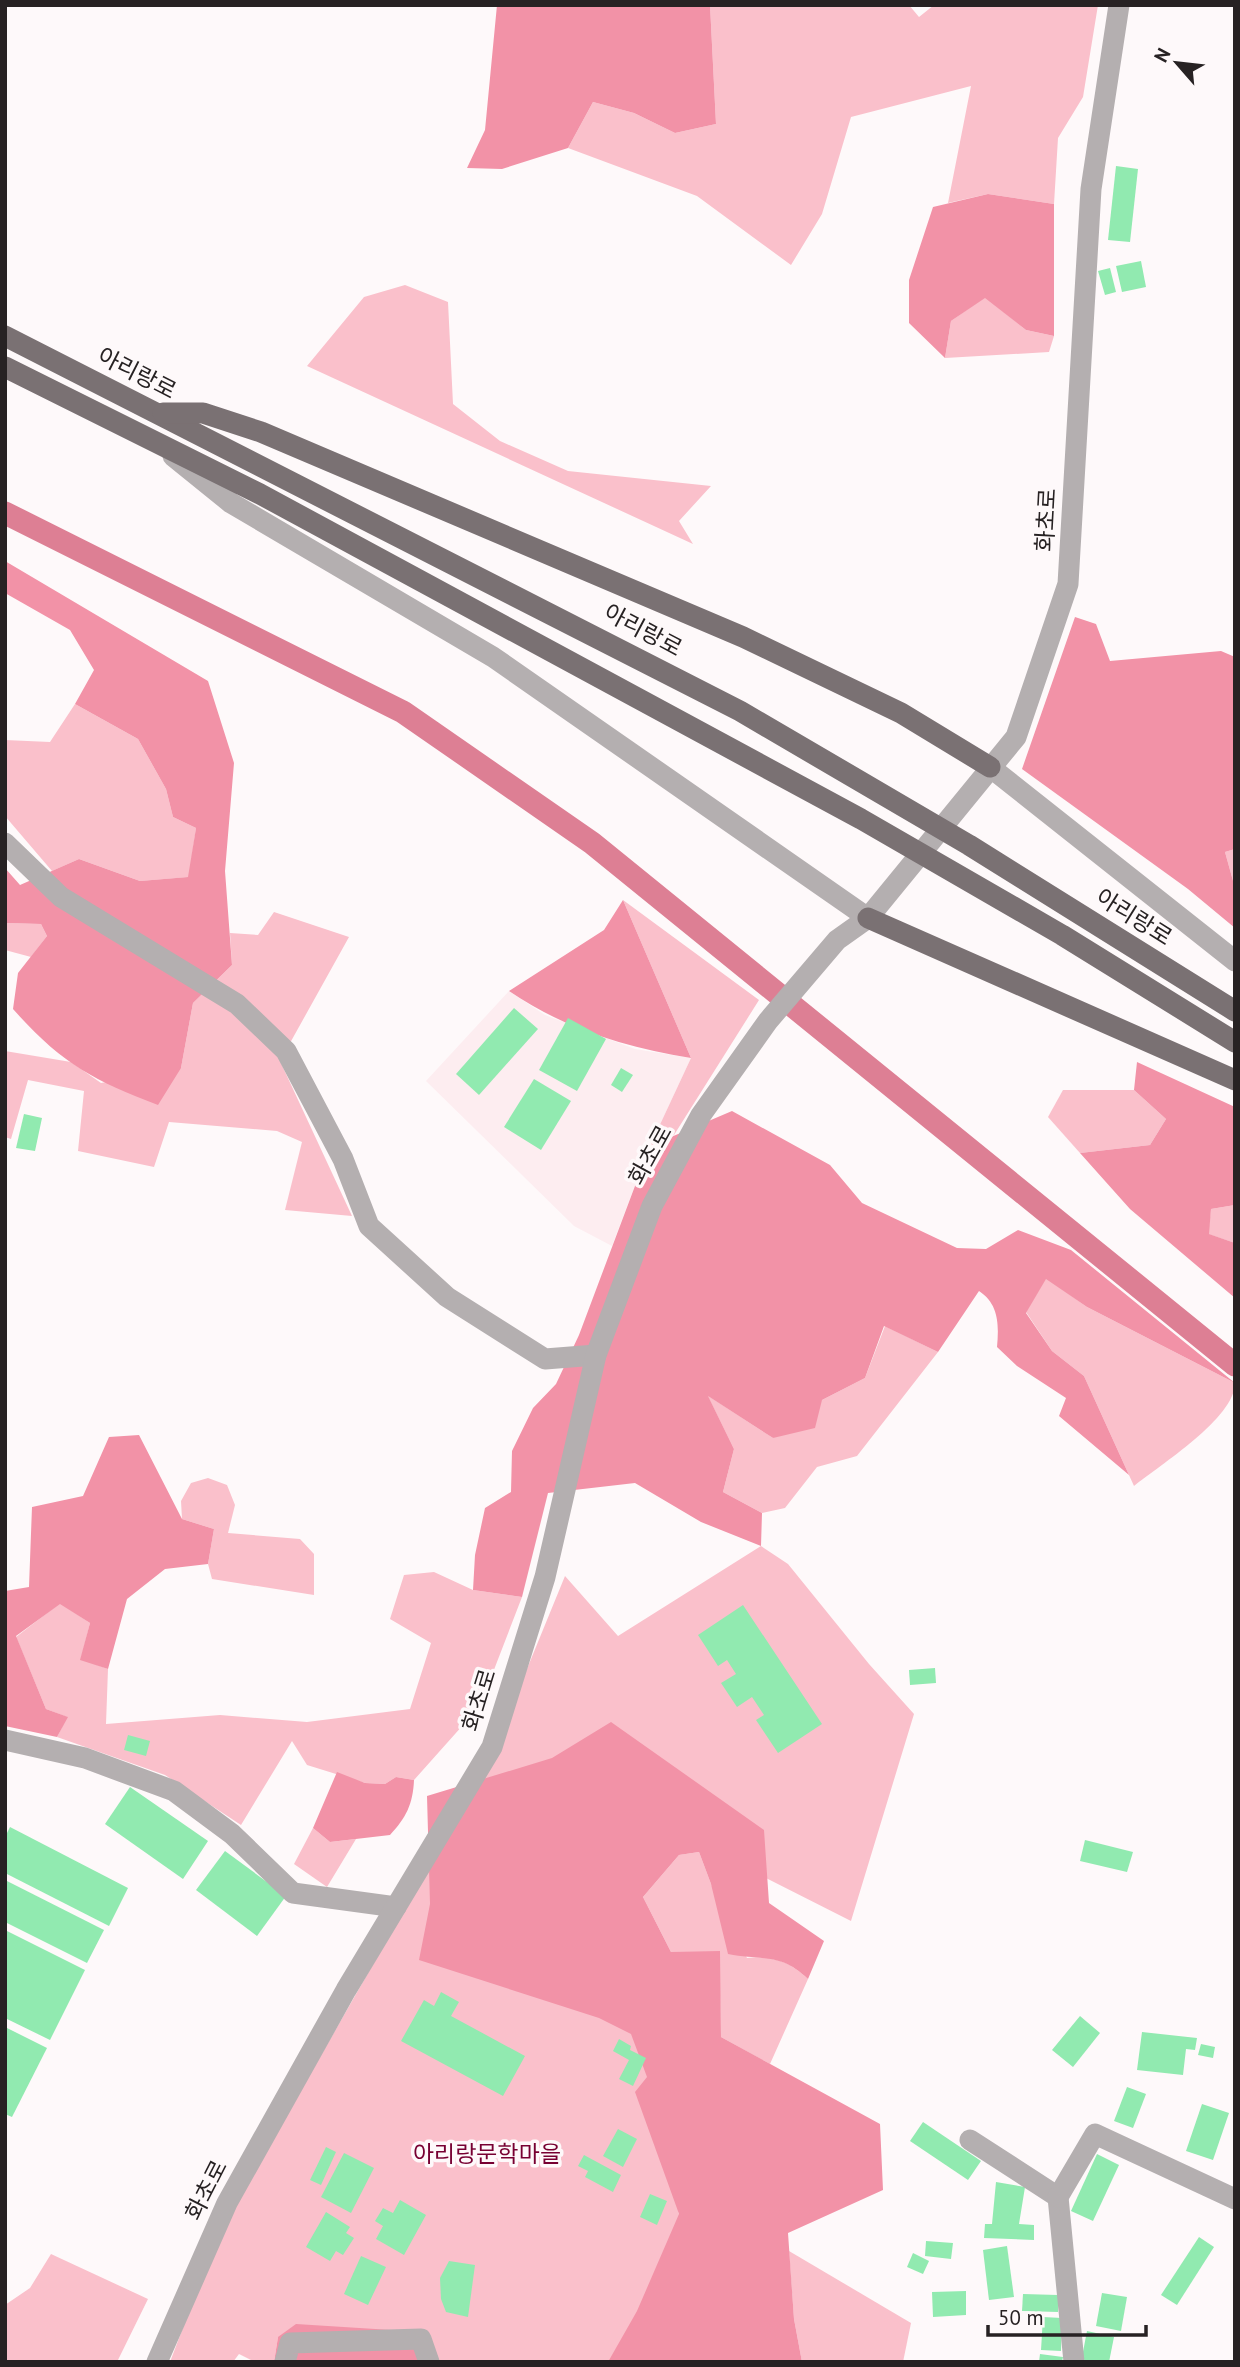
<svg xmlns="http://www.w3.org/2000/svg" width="1240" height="2367" viewBox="0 0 1240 2367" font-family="'PT Sans','Noto Sans KR',sans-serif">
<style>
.built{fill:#fdedf0}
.green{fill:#fac0cb}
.forest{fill:#f292a7}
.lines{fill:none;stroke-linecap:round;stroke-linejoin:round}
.canal{stroke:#dd7f94;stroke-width:23}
.building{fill:#91eab0}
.minor{stroke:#b4afb0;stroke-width:21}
.major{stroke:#7a7173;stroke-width:21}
.labels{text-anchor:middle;stroke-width:7;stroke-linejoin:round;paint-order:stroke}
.street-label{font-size:23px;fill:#272223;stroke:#fef9fa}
.park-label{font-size:23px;fill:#770032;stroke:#fef9fa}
</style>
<rect width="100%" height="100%" fill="#fef9fa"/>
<polygon class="built" points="509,991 545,1015 635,1049 691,1058 650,1146 612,1246 574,1226 426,1081"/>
<g class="green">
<polygon points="710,5 909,5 919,17 934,5 1098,5 1083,97 1058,138 1054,204 988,194 948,203 971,86 851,117 822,214 791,265 697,196 568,148 593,102 634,113 675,133 716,124"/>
<polygon points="405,285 448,302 453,404 500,441 568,471 711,486 679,521 693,544 307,366 364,297"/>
<polygon points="985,297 1026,330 1054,336 1049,352 945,358 951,321"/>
<polygon points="75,704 138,739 166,789 173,817 196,828 189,877 140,881 79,859 52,871 5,816 5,740 50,742"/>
<polygon points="1235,849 1235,888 1225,852"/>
<polygon points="623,900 759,1000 674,1135 650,1146 691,1058"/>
<polygon points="274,912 349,937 280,1061 352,1216 285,1210 302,1142 277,1131 169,1122 154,1167 78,1151 84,1091 28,1080 11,1139 5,1137 5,1051 71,1062 101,1083 181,1068 193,1003 232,965 230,933 258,935"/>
<polygon points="5,923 41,924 47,936 31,957 5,950"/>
<polygon points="1063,1090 1134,1090 1166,1119 1150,1145 1080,1153 1048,1117"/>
<polygon points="1235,1205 1235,1243 1208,1234 1211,1209"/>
<path d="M1046,1278L1087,1307L1235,1383C1235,1418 1160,1465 1134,1486L1084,1376L1052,1351L1026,1312Z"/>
<polygon points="885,1326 938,1352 857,1456 817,1467 785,1508 762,1513 723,1492 734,1449 707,1395 773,1438 822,1400 865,1378"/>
<polygon points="208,1478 227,1485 235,1505 228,1533 300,1539 314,1554 314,1595 212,1579 208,1564 214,1529 182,1519 181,1501 191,1483"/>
<polygon points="761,1546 788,1564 869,1664 914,1714 851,1921 629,1809 648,2016 702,2362 435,2362 278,2337 274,2362 255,2362 239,2354 233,2362 170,2362 219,2233 488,1764 565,1576 618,1636"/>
<polygon points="434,1572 473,1590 522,1597 480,1706 414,1780 396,1777 385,1784 365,1783 307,1765 292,1741 241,1825 165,1775 57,1737 67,1717 46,1709 16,1637 60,1603 90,1623 81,1659 108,1669 106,1724 220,1715 307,1722 410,1709 431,1643 390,1619 404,1575"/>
<polygon points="313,1828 330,1842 356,1839 327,1887 294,1864"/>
<path d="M699,1852L711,1884L747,1958C774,1956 789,1961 808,1979L770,2064L721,2037L719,1952H671L643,1897L679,1855Z"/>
<polygon points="789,2251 911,2323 903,2362 802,2362 794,2319"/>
<polygon points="51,2254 148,2299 117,2362 5,2362 5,2305 30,2288"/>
</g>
<g class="forest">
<polygon points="497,5 710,5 716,124 675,133 634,113 593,102 568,148 502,169 467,168 485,130"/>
<polygon points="988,194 1054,204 1054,336 1026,330 985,298 951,321 945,358 909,323 909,280 933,207"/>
<path d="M5,561L208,681L234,763L225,871L232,965L193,1003L181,1068L158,1105C92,1080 60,1062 13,1009L18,973L47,936L41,924L5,923V868L20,885L79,859L140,881L188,877L196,828L173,817L166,789L138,739L75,704L94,670L70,630L5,593Z"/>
<polygon points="1075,617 1096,624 1110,661 1221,651 1235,657 1235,849 1225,852 1235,888 1235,928 1188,889 1022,769"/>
<path d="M623,900L691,1058C624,1047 565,1029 509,991L604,930Z"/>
<polygon points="1137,1062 1235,1107 1235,1205 1211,1209 1209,1234 1235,1243 1235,1298 1130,1209 1080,1153 1150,1145 1166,1119 1134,1090"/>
<path d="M732,1111L830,1165L862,1203L957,1248L986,1249L1018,1230L1071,1250L1235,1383L1087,1307L1046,1279L1026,1313L1052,1351L1084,1376L1129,1475L1059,1416L1066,1398L1017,1366L997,1347C999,1325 999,1304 979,1291L938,1352L884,1326L865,1378L822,1400L815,1428L773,1438L708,1396L734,1449L723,1492L762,1513L761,1546L701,1522L635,1483L548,1493L522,1597L473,1590L475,1555L485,1508L511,1492L512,1451L533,1408L556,1384L579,1335L650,1146Z"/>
<polygon points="139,1435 182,1519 214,1529 208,1564 165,1569 127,1599 108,1669 80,1660 90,1623 60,1604 16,1636 46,1709 68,1717 57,1737 5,1726 5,1591 29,1587 32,1507 83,1496 109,1437"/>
<path d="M611,1722L764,1830L769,1903L824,1941L808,1979C780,1952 763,1961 728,1954L711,1884L699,1852L679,1855L643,1897L671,1952L720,1951L721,2037L880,2124L883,2190L788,2233L794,2319L802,2362H608L637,2311L679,2214L635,2092L647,2077L631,2034L599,2018L419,1960L430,1904L427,1796L552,1758Z"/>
<path d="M337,1772L365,1783L385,1784L396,1777L414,1780C413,1804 406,1818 390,1835L330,1842L313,1828Z"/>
<polygon points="296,2324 423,2332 435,2362 274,2362 278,2337"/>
</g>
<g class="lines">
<polyline class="canal" points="5,513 403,712 592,843 1235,1365"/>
</g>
<g class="building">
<polygon points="1116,166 1138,169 1130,242 1108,240"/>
<polygon points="1141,261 1146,287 1122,292 1116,266"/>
<polygon points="1110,268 1116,292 1105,295 1098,271"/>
<polygon points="514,1008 538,1029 479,1095 456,1074"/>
<polygon points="568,1018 606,1039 577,1091 539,1070"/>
<polygon points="621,1068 633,1075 622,1092 611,1085"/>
<polygon points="534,1079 571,1101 541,1150 504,1127"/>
<polygon points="24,1114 42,1118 35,1151 16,1148"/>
<polygon points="743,1605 822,1724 778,1753 756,1720 764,1715 752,1697 737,1707 721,1683 736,1674 727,1660 718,1666 698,1635"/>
<polygon points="935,1668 936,1683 910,1685 909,1670"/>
<polygon points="128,1735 150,1741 146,1756 124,1750"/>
<polygon points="130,1787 208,1841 183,1879 105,1824"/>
<polygon points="10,1827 128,1888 109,1926 5,1873 5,1837"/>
<polygon points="1085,1840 1133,1852 1127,1872 1080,1861"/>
<polygon points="225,1851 286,1896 257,1936 196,1890"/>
<polygon points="5,1880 104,1930 87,1963 5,1922"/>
<polygon points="5,1930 85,1970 50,2040 5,2018"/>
<polygon points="441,1992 459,2002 451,2016 525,2056 503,2096 401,2041 424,2000 434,2006"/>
<polygon points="1080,2016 1100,2033 1073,2067 1052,2050"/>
<polygon points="5,2027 47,2048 12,2117 5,2114"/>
<polygon points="1142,2032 1197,2038 1195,2050 1186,2049 1183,2075 1137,2070"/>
<polygon points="619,2039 631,2046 630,2050 646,2058 633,2086 619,2079 629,2060 613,2051"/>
<polygon points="1201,2044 1215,2047 1213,2058 1198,2055"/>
<polygon points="1127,2087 1146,2094 1133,2128 1114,2121"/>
<polygon points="1202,2104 1229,2113 1213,2160 1186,2151"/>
<polygon points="923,2122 981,2161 968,2180 910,2141"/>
<polygon points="618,2129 637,2139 623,2167 603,2156"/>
<polygon points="326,2147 336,2152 321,2185 310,2180"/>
<polygon points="344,2153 374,2168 351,2213 321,2197"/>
<polygon points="1097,2154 1119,2165 1093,2221 1071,2211"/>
<polygon points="584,2155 621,2175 613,2192 585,2177 588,2171 578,2166"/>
<polygon points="996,2182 1025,2187 1019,2224 1034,2225 1034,2240 984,2238 985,2224 992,2224"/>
<polygon points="650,2194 667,2201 657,2225 640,2217"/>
<polygon points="400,2200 426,2215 404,2255 376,2239 383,2226 375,2221 383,2208 393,2213"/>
<polygon points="326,2212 350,2227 346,2233 354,2238 343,2255 336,2251 330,2261 306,2247"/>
<polygon points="1199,2237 1214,2247 1177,2305 1161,2295"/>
<polygon points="926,2241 953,2243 951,2259 925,2256"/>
<polygon points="1007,2246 1014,2297 989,2300 983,2250"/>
<polygon points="913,2253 929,2261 923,2274 907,2267"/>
<polygon points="361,2256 386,2267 368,2305 344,2294"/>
<polygon points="449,2261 475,2265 468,2317 446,2312 441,2299 440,2278"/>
<polygon points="966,2291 966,2315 933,2317 932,2292"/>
<polygon points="1102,2293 1127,2297 1121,2331 1096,2326"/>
<polygon points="1023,2294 1058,2295 1058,2312 1022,2311"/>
<polygon points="1043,2317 1062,2318 1061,2351 1041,2350"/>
<polygon points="1087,2331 1114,2337 1109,2362 1086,2362 1082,2357"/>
<polygon points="1040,2354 1063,2357 1062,2362 1039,2362"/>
</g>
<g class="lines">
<g class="minor">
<polyline points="173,456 231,503 493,657 868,918"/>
<polyline points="990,767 1235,961"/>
<polyline points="5,843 61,897 237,1004 286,1051 343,1159 369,1226 447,1297 545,1359 596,1355"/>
<polyline points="5,1740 85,1758 174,1791 232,1834 293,1893 396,1907"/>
<polyline points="970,2140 1058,2197 1074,2362"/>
<polyline points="1058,2197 1095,2134 1235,2199"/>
<polyline points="157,2362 227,2203 346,1990 492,1747 545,1577 596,1355 652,1206 701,1115 768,1021 837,940 868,918 1016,737 1068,584 1091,189 1119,5"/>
<polyline points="285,2362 290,2343 421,2339 429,2362"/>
</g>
<g class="major">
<polyline points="5,336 740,711 969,845 1235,1011"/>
<polyline points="5,367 260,494 861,819 1062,935 1235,1042"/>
<polyline points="163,413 203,413 261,432 743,637 901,713 990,767"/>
<polyline points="868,918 1235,1080"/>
</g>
</g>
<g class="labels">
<g class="street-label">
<text transform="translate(137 373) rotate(27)" y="8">아리랑로</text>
<text transform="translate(1046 520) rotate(-87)" y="8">화초로</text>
<text transform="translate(643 630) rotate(28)" y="8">아리랑로</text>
<text transform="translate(1134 917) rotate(32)" y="8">아리랑로</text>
<text transform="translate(650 1155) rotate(-61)" y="8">화초로</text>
<text transform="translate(479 1700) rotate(-73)" y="8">화초로</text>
<text transform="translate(206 2190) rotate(-63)" y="8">화초로</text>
</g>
<g class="park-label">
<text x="487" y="2162">아리랑문학마을</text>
</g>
</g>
<rect width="1240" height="2367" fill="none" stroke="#272223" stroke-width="14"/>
<g transform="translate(1177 63) rotate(298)" stroke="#fef9fa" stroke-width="5" paint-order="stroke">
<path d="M0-5L12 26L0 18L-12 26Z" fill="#272223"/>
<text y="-10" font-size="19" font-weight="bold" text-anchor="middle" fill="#272223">N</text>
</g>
<path d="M988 2325v10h158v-10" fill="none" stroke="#272223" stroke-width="3.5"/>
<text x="998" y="2325" font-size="21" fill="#272223" stroke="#fef9fa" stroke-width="5" paint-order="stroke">50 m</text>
</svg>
